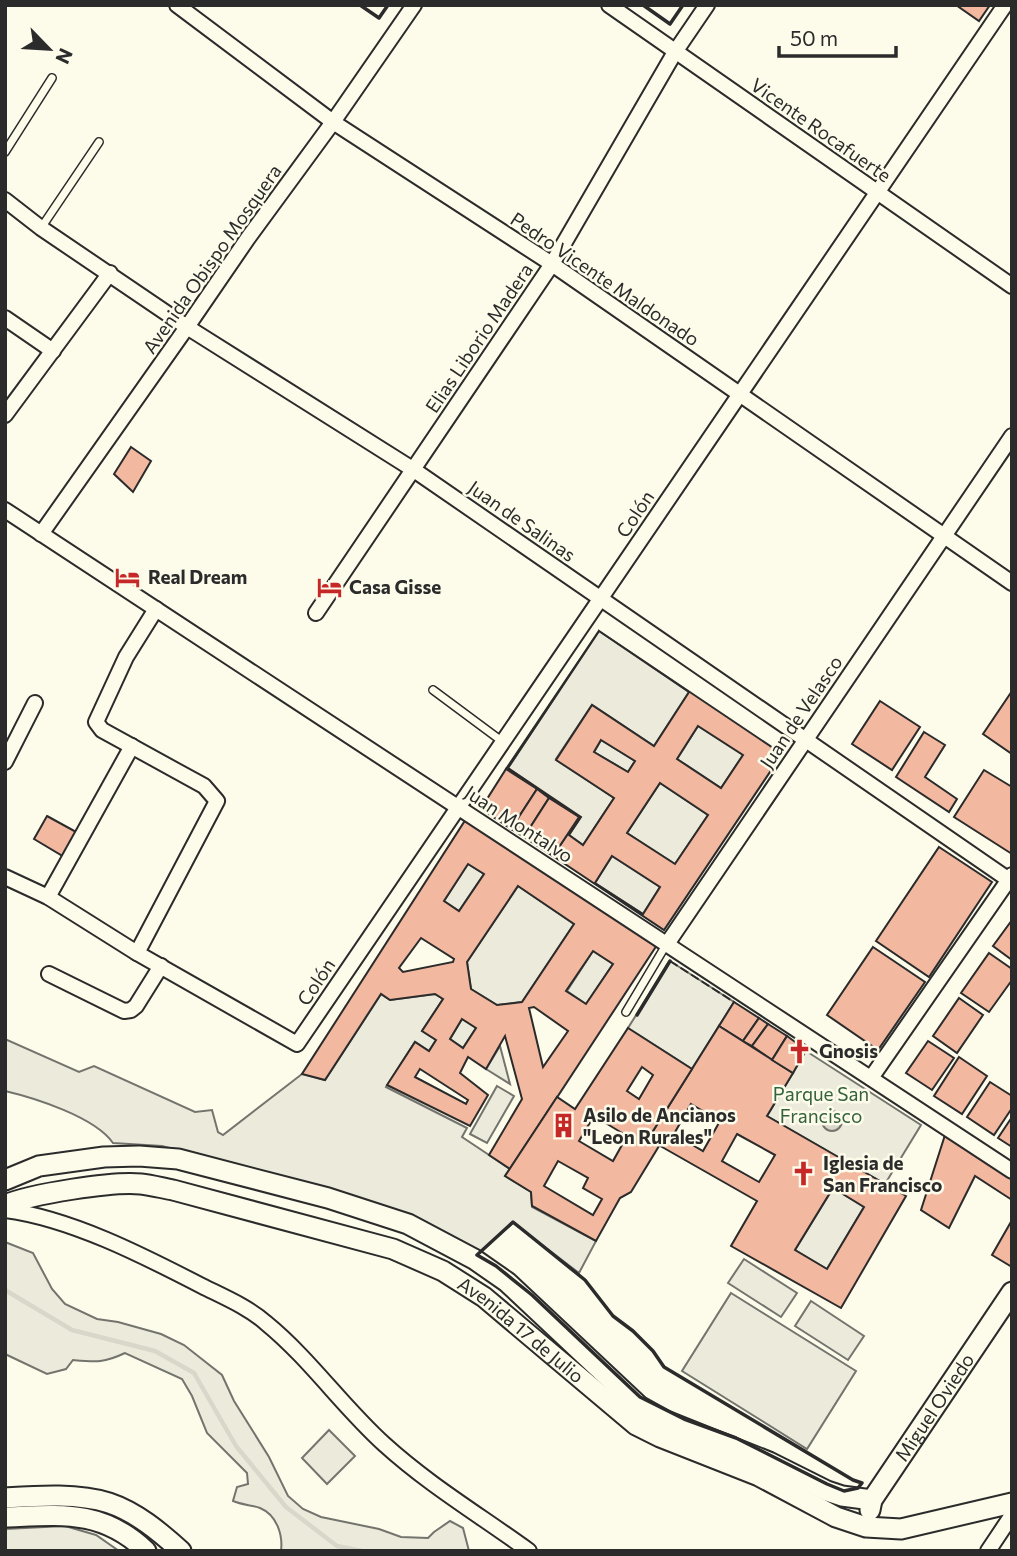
<svg xmlns="http://www.w3.org/2000/svg" width="1017" height="1556" viewBox="0 0 1017 1556" font-family="Commissioner,sans-serif">
<style>
.green{fill:#ecebdb;stroke:#74746e;stroke-width:2}
.water{fill:#d8d7c9;stroke:#74746e;stroke-width:2}
.lines{fill:none;stroke-linecap:round;stroke-linejoin:round}
.stream{stroke:#d8d7c9;stroke-width:4.5}
.building{fill:#f2b8a0;stroke:#2b2b2b;stroke-width:2;fill-rule:evenodd}
.lane-casing{stroke:#2b2b2b;stroke-width:10}
.street-casing{stroke:#2b2b2b;stroke-width:18}
.secondary-casing{stroke:#2b2b2b;stroke-width:23}
.lane{stroke:#fdfbea;stroke-width:7}
.street{stroke:#fdfbea;stroke-width:14}
.secondary{stroke:#fdfbea;stroke-width:19}
.fence{stroke:#2b2b2b;stroke-width:2;stroke-dasharray:9 3.5;stroke-linecap:butt}
.wall{stroke:#2b2b2b;stroke-width:3.5}
.labels{text-anchor:middle;stroke-width:5;stroke-linejoin:round;paint-order:stroke}
.street-label{font-size:19px;fill:#2b2b2b;stroke:#fdfbea}
.poi-label{font-size:19px;font-weight:bold;fill:#2b2b2b;stroke:#fdfbea;text-anchor:start}
.park-label{font-size:19px;fill:#34623c;stroke:#fdfbea}
</style>
<rect width="100%" height="100%" fill="#fdfbea"/>
<g class="green">
<polygon points="599,631 689,692 654,746 592,705 556,759 614,798 583,845 569,835 580,818 508,768"/>
<polygon points="698,726 743,755 721,788 677,759"/>
<polygon points="601,740 635,761 628,772 594,752"/>
<polygon points="660,783 708,815 675,864 627,833"/>
<polygon points="612,856 660,887 643,914 595,883"/>
<polygon points="468,864 484,874 459,911 444,901"/>
<polygon points="518,886 574,924 522,1002 497,1005 471,989 467,962"/>
<polygon points="593,951 613,964 586,1004 567,991"/>
<polygon points="670,961 734,1002 692,1069 628,1028"/>
<path d="M381,994L390,1000L435,994L443,999L422,1031L436,1040L429,1051L415,1042L386,1087L467,1128L462,1137L510,1169L505,1176L531,1192L532,1207L596,1241L579,1273L513,1223L477,1255L339,1192L162,1146L113,1143C95,1117 35,1098 5,1091V1039L79,1072L94,1066L195,1112L212,1110L218,1132L223,1135L302,1074L325,1080Z"/>
<polygon points="462,1019 476,1028 463,1048 450,1039"/>
<polygon points="500,1046 510,1084 486,1069"/>
<polygon points="806,1051 921,1125 885,1184 767,1116"/>
<polygon points="497,1086 514,1096 487,1143 470,1134"/>
<polygon points="833,1188 864,1207 827,1269 795,1250"/>
<path d="M5,1242L33,1253L52,1289L65,1304L97,1319L118,1322L161,1334L184,1345L222,1375L234,1401L269,1457L288,1496L303,1509L321,1517L379,1529L401,1537L428,1538L434,1532L450,1521L463,1528L469,1551H281C283,1535 277,1515 260,1508C252,1505 242,1505 233,1501L237,1487L248,1484L247,1473L207,1433L192,1396L182,1379L125,1353C104,1363 96,1362 73,1360L66,1369L47,1374L5,1354Z"/>
<polygon points="744,1259 797,1293 781,1317 728,1283"/>
<polygon points="731,1293 856,1371 807,1449 682,1371"/>
<polygon points="811,1301 864,1336 848,1360 795,1326"/>
<polygon points="329,1430 355,1456 327,1484 302,1458"/>
<polygon points="65,1526 96,1535 119,1551 5,1551 5,1529"/>
</g>
<circle class="water" cx="832" cy="1121" r="10"/>
<g class="lines">
<polyline class="stream" points="5,1290 72,1330 155,1351 194,1373 236,1446 286,1507 337,1546 362,1551"/>
</g>
<g class="building">
<polygon points="956,5 990,5 979,21"/>
<polygon points="131,447 151,461 133,492 114,474"/>
<path d="M599,631L782,754L664,930L553,856L579,817L506,769ZM599,631L689,692L654,746L592,705L556,760L614,798L583,845L569,835L581,817L508,768ZM698,726L743,755L721,788L677,759ZM601,740L635,761L628,772L594,752ZM660,783L708,815L675,864L627,833ZM612,856L660,887L643,914L595,883Z"/>
<polygon points="1012,691 1012,754 983,734"/>
<polygon points="880,701 920,727 892,770 852,744"/>
<polygon points="924,732 945,745 925,777 957,799 949,812 896,777"/>
<polygon points="506,769 537,789 511,829 483,810 482,807"/>
<polygon points="984,770 1012,787 1012,854 954,817"/>
<polygon points="537,789 549,798 524,837 511,829"/>
<polygon points="549,798 579,817 553,856 524,837"/>
<polygon points="47,816 78,833 66,858 34,839"/>
<path d="M466,819L657,945L510,1169L489,1155L522,1099L505,1036L486,1069L468,1057L460,1073L488,1095L470,1126L387,1085L415,1042L429,1051L436,1040L422,1031L443,999L435,994L390,1000L381,994L325,1080L302,1074ZM468,864L484,874L459,911L444,901ZM518,886L574,924L522,1002L497,1005L471,989L467,962ZM421,938L454,959L453,962L403,972L399,968ZM593,951L613,964L586,1004L566,991ZM534,1007L568,1031L543,1067L529,1008ZM462,1019L476,1028L463,1048L450,1039ZM420,1069L468,1100L466,1104L415,1077Z"/>
<polygon points="939,847 992,882 929,977 876,941"/>
<polygon points="1012,920 1012,960 993,946"/>
<polygon points="873,947 925,982 878,1050 827,1015"/>
<polygon points="989,953 1012,969 1012,980 989,1012 961,993"/>
<polygon points="959,998 983,1015 957,1053 933,1036"/>
<polygon points="734,1002 759,1018 743,1041 719,1026"/>
<polygon points="759,1018 768,1024 752,1046 743,1041"/>
<polygon points="768,1024 787,1036 772,1060 752,1046"/>
<path d="M719,1026L793,1073L767,1116L906,1196L841,1308L731,1246L757,1201L648,1139ZM691,1104L720,1121L703,1151L674,1134ZM737,1134L775,1155L759,1182L722,1161ZM833,1188L864,1207L827,1269L795,1250Z"/>
<path d="M628,1028L692,1069L648,1139L659,1146L631,1192L620,1198L596,1241L532,1206L531,1192L505,1176L557,1097L575,1109ZM642,1067L653,1075L639,1099L627,1091ZM594,1116L627,1136L613,1161L579,1141ZM558,1161L588,1178L583,1188L602,1199L593,1215L544,1186Z"/>
<polygon points="787,1036 806,1050 793,1073 772,1060"/>
<polygon points="928,1041 954,1058 932,1090 906,1073"/>
<polygon points="959,1057 987,1076 962,1114 934,1096"/>
<polygon points="990,1082 1012,1096 1012,1108 994,1135 967,1117"/>
<polygon points="1012,1117 1012,1147 998,1138"/>
<polygon points="945,1135 1012,1174 1012,1200 975,1176 949,1228 921,1210"/>
<polygon points="1012,1220 1012,1267 992,1255"/>
</g>
<g class="lines">
<defs>
<g id="lane">
<polyline points="5,152 52,78"/>
<polyline points="41,228 99,142"/>
<polyline points="433,690 503,742"/>
<polyline points="626,1012 666,945"/>
</g>
<g id="street">
<polyline points="177,5 333,122 552,264 1012,583"/>
<polyline points="609,5 1012,286"/>
<polyline points="5,200 41,228 187,327 414,470 1012,882"/>
<polyline points="5,318 53,351"/>
<polyline points="5,415 110,273"/>
<polyline points="5,510 1012,1171"/>
<polyline points="41,534 187,327 248,238 333,122 414,5"/>
<polyline points="316,613 552,264 675,52 707,5"/>
<polyline points="5,762 35,703"/>
<polyline points="5,877 48,897 137,953 297,1044 1005,5"/>
<polyline points="48,897 132,746"/>
<polyline points="667,944 1012,436"/>
<polyline points="137,953 217,801 204,786 102,730 96,722 126,657 156,609"/>
<polyline points="49,974 124,1011 131,1010 136,1006 161,966"/>
<polyline points="871,1078 1012,875"/>
<path d="M5,1210C70,1218 144,1256 202,1286C224,1297 248,1307 266,1323C310,1359 342,1406 384,1444C429,1485 481,1516 529,1551"/>
<polyline points="988,1551 1012,1515"/>
</g>
<g id="secondary">
<polyline points="5,1180 39,1166 104,1157 139,1156 178,1159 328,1198 408,1224 474,1259 507,1282 639,1406 666,1421 769,1462 827,1491 842,1496 872,1500"/>
<path id="s1" d="M5,1205C31,1194 113,1181 141,1184C151,1185 162,1188 173,1190L393,1249L443,1271L484,1297L636,1425L660,1437L759,1476L836,1517L866,1527L901,1529L1012,1503"/>
<path d="M5,1498C37,1496 78,1493 109,1503C136,1512 160,1532 181,1551"/>
<path id="s2" d="M870,1510L872,1500L1012,1292"/>
<path d="M5,1517C61,1515 102,1509 146,1551"/>
</g>
</defs>
<use href="#lane" class="lane-casing"/>
<use href="#street" class="street-casing"/>
<use href="#secondary" class="secondary-casing"/>
<use href="#lane" class="lane"/>
<use href="#street" class="street"/>
<use href="#secondary" class="secondary"/>
<polyline class="fence" points="670,961 734,1002"/>
<g class="wall">
<polyline points="360,5 379,18 388,5"/>
<polyline points="643,5 670,24 683,5"/>
<polyline points="637,1015 670,961"/>
<polygon points="513,1222 585,1280 613,1316 633,1331 653,1351 664,1367 853,1480 862,1483 858,1488 844,1491 827,1484 736,1438 684,1419 640,1397 532,1295 496,1266 477,1255"/>
</g>
</g>
<defs>
<symbol id="hotel-bare" viewBox="-9 -9 18 18"><path d="M-6-4.5h1.5V1H6V5H4.5V3h-9V5H-6ZM-4 0a1.8 1.8 0 1 1 3.6 0ZM.5 0V-2.5h3Q6-2.5 6 0Z" fill="#c62828" stroke="#fdfbea" stroke-width="2.5" paint-order="stroke"/></symbol>
<symbol id="church-bare" viewBox="-9 -9 18 18"><path d="M-1.2-6h2.4v3.5h3.3v2.4h-3.3V6h-2.4V-.1h-3.3v-2.4h3.3Z" fill="#c62828" stroke="#fdfbea" stroke-width="2.5" paint-order="stroke"/></symbol>
<symbol id="building-bare" viewBox="-9 -9 18 18"><path d="M-4-6H4V6H1V3H-1V6H-4ZM-2.5-4.3h1.7v1.8h-1.7ZM.8-4.3h1.7v1.8H.8ZM-2.5-1h1.7V.8h-1.7ZM.8-1h1.7V.8H.8Z" fill="#c62828" stroke="#fdfbea" stroke-width="2.5" paint-order="stroke"/></symbol>
</defs>
<g fill-rule="evenodd">
<use href="#hotel-bare" x="110" y="560" width="35" height="35"/>
<use href="#hotel-bare" x="312" y="570" width="35" height="35"/>
<use href="#church-bare" x="782" y="1034" width="35" height="35"/>
<use href="#building-bare" x="546" y="1108" width="35" height="35"/>
<use href="#church-bare" x="786" y="1156" width="35" height="35"/>
</g>
<g class="labels">
<g class="street-label">
<text transform="translate(821 130) rotate(35)" y="7">Vicente Rocafuerte</text>
<text transform="translate(212 259) rotate(-55)" y="7">Avenida Obispo Mosquera</text>
<text transform="translate(605 279) rotate(34)" y="7">Pedro Vicente Maldonado</text>
<text transform="translate(479 338) rotate(-56)" y="7">Elias Liborio Madera</text>
<text transform="translate(635 514) rotate(-56)" y="7">Colón</text>
<text transform="translate(522 521) rotate(35)" y="7">Juan de Salinas</text>
<text transform="translate(801 712) rotate(-56)" y="7">Juan de Velasco</text>
<text transform="translate(519 824) rotate(33)" y="7">Juan Montalvo</text>
<text transform="translate(316 982) rotate(-56)" y="7">Colón</text>
<text dy="7" stroke="none"><textPath href="#s1" startOffset="551">Avenida 17 de Julio</textPath></text>
<text dy="7" stroke="none"><textPath href="#s2" startOffset="122">Miguel Oviedo</textPath></text>
</g>
<g class="poi-label">
<text x="148" y="584">Real Dream</text>
<text x="349" y="594">Casa Gisse</text>
<text x="819" y="1058">Gnosis</text>
<text x="583" y="1122">Asilo de Ancianos<tspan x="583" dy="22">"Leon Rurales"</tspan></text>
<text x="823" y="1170">Iglesia de<tspan x="823" dy="22">San Francisco</tspan></text>
</g>
<g class="park-label">
<text x="821" y="1101">Parque San<tspan x="821" dy="22">Francisco</tspan></text>
</g>
</g>
<rect width="1017" height="1556" fill="none" stroke="#2b2b2b" stroke-width="14"/>
<g transform="translate(49 49) rotate(115)" stroke="#fdfbea" stroke-width="5" paint-order="stroke">
<path d="M0-5L12 26L0 18L-12 26Z" fill="#2b2b2b"/>
<text y="-10" font-size="19" font-weight="bold" text-anchor="middle" fill="#2b2b2b">N</text>
</g>
<path d="M779 46v10h117v-10" fill="none" stroke="#2b2b2b" stroke-width="3.5"/>
<text x="790" y="46" font-size="21" fill="#2b2b2b" stroke="#fdfbea" stroke-width="5" paint-order="stroke">50 m</text>
</svg>
